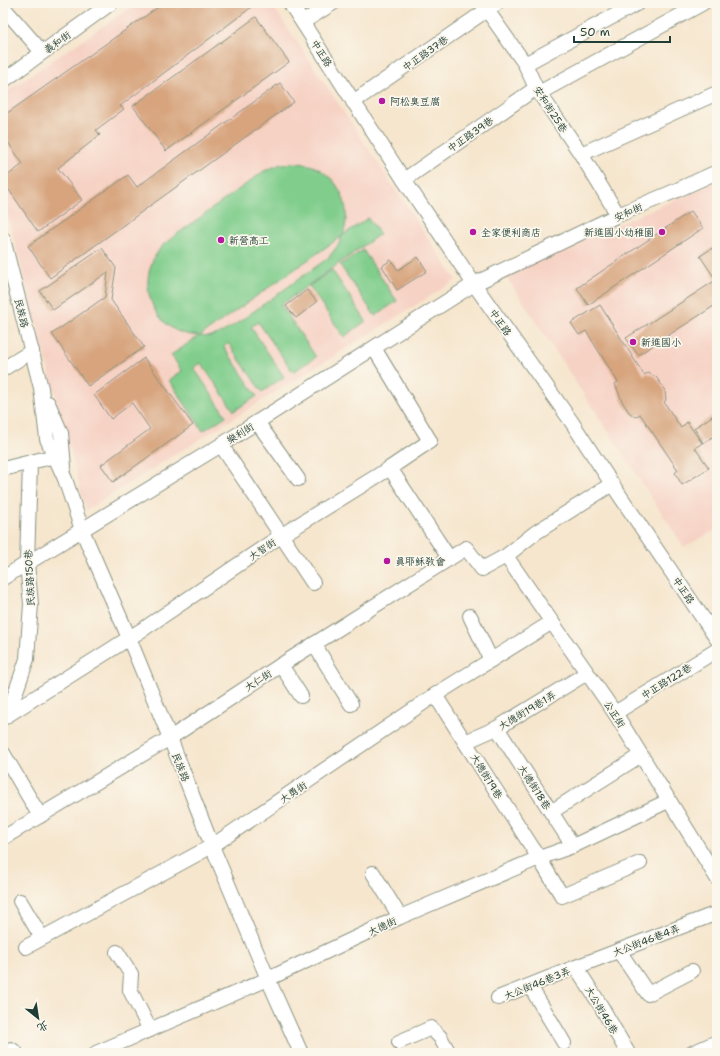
<svg xmlns="http://www.w3.org/2000/svg" width="720" height="1056" viewBox="0 0 720 1056" font-family="'Shantell Sans','LXGW WenKai TC',sans-serif">
<style>
.built{fill:#f6d2c4}
.garden{fill:#80cd8c;stroke:#508560;fill-rule:evenodd}
.building{fill:#d7a47e}
.lines{fill:none;stroke-linecap:round;stroke-linejoin:round}
.minor-casing{stroke:#8a9281;stroke-width:16}
.minor{stroke:#fff;stroke-width:14}
.poi-dot{fill:#b5179e;stroke:#fbf7ec;stroke-width:1.5}
.labels{text-anchor:middle;stroke-width:3.5;stroke-linejoin:round;paint-order:stroke}
.street-label{font-size:10px;fill:#1f3d34;stroke:#fbf7ec}
.poi-label{font-size:10px;fill:#1f3d34;stroke:#fbf7ec;text-anchor:start}
</style>
<rect width="100%" height="100%" fill="#fbf7ec"/>
<filter id="ink" filterUnits="userSpaceOnUse"><feTurbulence type="fractalNoise" baseFrequency=".025" numOctaves="2"/><feDisplacementMap in="SourceGraphic" scale="8" xChannelSelector="R" yChannelSelector="G"/><feConvolveMatrix kernelMatrix="1 2 1 2 8 2 1 2 1" color-interpolation-filters="sRGB"/></filter>
<filter id="wash" filterUnits="userSpaceOnUse"><feTurbulence type="fractalNoise" baseFrequency=".012" numOctaves="4" result="noise"/><feDisplacementMap in="SourceGraphic" scale="16" xChannelSelector="R" yChannelSelector="G"/><feGaussianBlur stdDeviation="0.9" result="paint"/><feColorMatrix in="noise" values="0 0 0 0 0 0 0 0 0 0 0 0 0 0 0 0 0 1.4 0 .05"/><feComposite in="paint" operator="in"/></filter>
<g filter="url(#wash)">
<rect width="100%" height="100%" fill="#f6e6ce"/>
<g class="built">
<polygon points="137,3 271,3 456,280 86,510 3,199 3,94"/>
<polygon points="717,182 717,529 684,547 504,273"/>
</g>
<g class="garden">
<path d="M299,163C305,164 312,165 317,168C342,182 352,208 343,235L368,218L380,234L281,305L316,357L293,372L258,322L251,327L284,377L262,392L228,343L224,347L257,396L234,411L201,363L194,368L226,416L203,431L169,380L182,371L171,355L199,336C189,335 178,333 170,327C145,308 141,274 159,250C162,245 168,241 173,237L264,171L281,164ZM342,236L339,244L328,258L236,324C225,331 213,339 200,336Z"/>
<polygon points="363,250 397,301 375,316 340,265"/>
<polygon points="332,270 366,321 344,337 309,286"/>
</g>
<g id="blocks">
<g class="building">
<polygon points="164,3 257,3 120,106 124,109 96,130 100,135 58,168 82,200 38,232 3,181 3,179 23,164 3,135 3,116"/>
<polygon points="256,17 289,62 166,151 133,106"/>
<polygon points="280,83 294,102 50,278 28,246 128,175 137,187"/>
<polygon points="691,211 703,228 588,305 577,288"/>
<polygon points="717,245 717,304 638,355 626,338 716,280 700,256"/>
<polygon points="102,248 116,268 111,300 144,347 88,386 52,334 105,297 108,272 53,310 40,291"/>
<polygon points="418,257 427,271 397,290 382,266 391,260 398,270"/>
<polygon points="307,290 317,302 296,318 286,306"/>
<polygon points="600,305 644,375 648,373 656,377 661,384 665,391 666,400 664,402 681,428 687,422 702,443 695,448 709,468 682,485 675,473 678,470 640,414 635,417 629,412 623,403 615,384 618,382 586,331 579,335 571,323"/>
<polygon points="144,358 193,425 113,482 101,465 150,429 132,403 111,419 94,395"/>
<polygon points="717,413 717,434 703,443 694,428"/>
</g>
</g>
</g>
<g filter="url(#ink)">
<use href="#blocks" fill-opacity="0" stroke="#8a9281" stroke-width="1"/>
<g class="lines">
<defs>
<g id="minor">
<polyline points="290,3 404,180 474,284 571,421 612,484 717,639"/>
<polyline points="482,3 525,64 536,88 581,154 618,215"/>
<polyline points="3,7 42,52"/>
<polyline points="303,22 333,3"/>
<polyline points="525,64 638,3"/>
<polyline points="3,81 111,3"/>
<polyline points="539,93 703,3"/>
<polyline points="353,102 497,3"/>
<polyline points="581,154 717,93"/>
<polyline points="404,180 536,88"/>
<polyline points="3,239 41,388 47,439 65,479 82,530 129,638 170,738 212,846 268,979 301,1053"/>
<polyline points="3,369 32,351"/>
<polyline points="48,403 61,433 64,467"/>
<polyline points="257,422 298,479"/>
<polyline points="221,445 313,583"/>
<polyline points="390,468 449,558"/>
<polyline points="3,469 55,456"/>
<polyline points="506,556 615,713 717,878"/>
<polyline points="3,578 221,445 474,284 618,215 675,191 717,172"/>
<polyline points="470,616 491,660"/>
<polyline points="314,644 351,704"/>
<polyline points="281,665 301,696"/>
<polyline points="435,695 539,858 562,896 640,863"/>
<polyline points="3,710 13,700 27,659 31,604 27,564 30,463"/>
<polyline points="615,713 717,650"/>
<polyline points="3,718 145,628 282,535 390,468 430,441 374,348"/>
<polyline points="497,728 573,846"/>
<polyline points="465,742 497,728 587,673"/>
<polyline points="3,753 40,816"/>
<polyline points="551,812 641,755"/>
<polyline points="3,838 170,738 281,665 466,548 482,569 506,556 535,533 612,484"/>
<polyline points="373,873 400,917"/>
<polyline points="20,901 42,938"/>
<polyline points="26,947 212,846 435,695 552,622"/>
<polyline points="619,951 648,994 692,971"/>
<polyline points="117,952 131,974 130,990 150,1030"/>
<polyline points="576,967 601,1006 628,1053"/>
<polyline points="530,986 564,1043"/>
<polyline points="498,998 576,967 717,913"/>
<polyline points="399,1042 431,1028 440,1037 449,1053"/>
<polyline points="3,1052 11,1049 16,1053"/>
<polyline points="96,1053 268,979 400,917 539,858 573,846 668,801"/>
<polyline points="692,1053 717,1042"/>
</g>
</defs>
<use href="#minor" class="minor-casing"/>
<use href="#minor" class="minor"/>
</g>
</g>
<g class="poi-dot">
<circle cx="382" cy="101" r="4"/>
<circle cx="473" cy="232" r="4"/>
<circle cx="662" cy="232" r="4"/>
<circle cx="221" cy="240" r="4"/>
<circle cx="633" cy="342" r="4"/>
<circle cx="387" cy="561" r="4"/>
</g>
<g class="labels">
<g class="street-label">
<text transform="translate(57 42) rotate(-36)" y="4">義和街</text>
<text transform="translate(322 53) rotate(58)" y="4">中正路</text>
<text transform="translate(425 53) rotate(-35)" y="4">中正路37巷</text>
<text transform="translate(551 109) rotate(57)" y="4">安和街25巷</text>
<text transform="translate(470 134) rotate(-35)" y="4">中正路39巷</text>
<text transform="translate(628 212) rotate(-24)" y="4">安和街</text>
<text transform="translate(22 313) rotate(76)" y="4">民族路</text>
<text transform="translate(501 322) rotate(55)" y="4">中正路</text>
<text transform="translate(240 433) rotate(-32)" y="4">樂利街</text>
<text transform="translate(262 549) rotate(-34)" y="4">大智街</text>
<text transform="translate(29 578) rotate(-93)" y="4">民族路150巷</text>
<text transform="translate(684 590) rotate(56)" y="4">中正路</text>
<text transform="translate(258 680) rotate(-33)" y="4">大仁街</text>
<text transform="translate(666 681) rotate(-32)" y="4">中正路122巷</text>
<text transform="translate(527 710) rotate(-31)" y="4">大德街19巷1弄</text>
<text transform="translate(615 714) rotate(57)" y="4">公正街</text>
<text transform="translate(181 767) rotate(68)" y="4">民族路</text>
<text transform="translate(487 776) rotate(58)" y="4">大德街19巷</text>
<text transform="translate(535 787) rotate(57)" y="4">大德街18巷</text>
<text transform="translate(293 792) rotate(-34)" y="4">大勇街</text>
<text transform="translate(382 926) rotate(-25)" y="4">大德街</text>
<text transform="translate(646 940) rotate(-21)" y="4">大公街46巷4弄</text>
<text transform="translate(537 983) rotate(-22)" y="4">大公街46巷3弄</text>
<text transform="translate(602 1010) rotate(59)" y="4">大公街46巷</text>
</g>
<g class="poi-label">
<text x="390" y="105">阿松臭豆腐</text>
<text x="481" y="236">全家便利商店</text>
<text x="654" y="236" text-anchor="end">新進國小幼稚園</text>
<text x="229" y="244">新營高工</text>
<text x="641" y="346">新進國小</text>
<text x="395" y="565">真耶穌教會</text>
</g>
</g>
<rect width="720" height="1056" fill="none" stroke="#fbf7ec" stroke-width="16"/>
<g transform="translate(38 1018) rotate(150)" stroke="#fbf7ec" stroke-width="3" paint-order="stroke">
<path d="M0-3L7 15L0 10L-7 15Z" fill="#1f3d34"/>
<text y="-6" font-size="11" font-weight="bold" text-anchor="middle" fill="#1f3d34">北</text>
</g>
<path d="M574 36v6h96v-6" fill="none" stroke="#1f3d34" stroke-width="2"/>
<text x="580" y="36" font-size="12" fill="#1f3d34" stroke="#fbf7ec" stroke-width="3" paint-order="stroke">50 m</text>
</svg>
